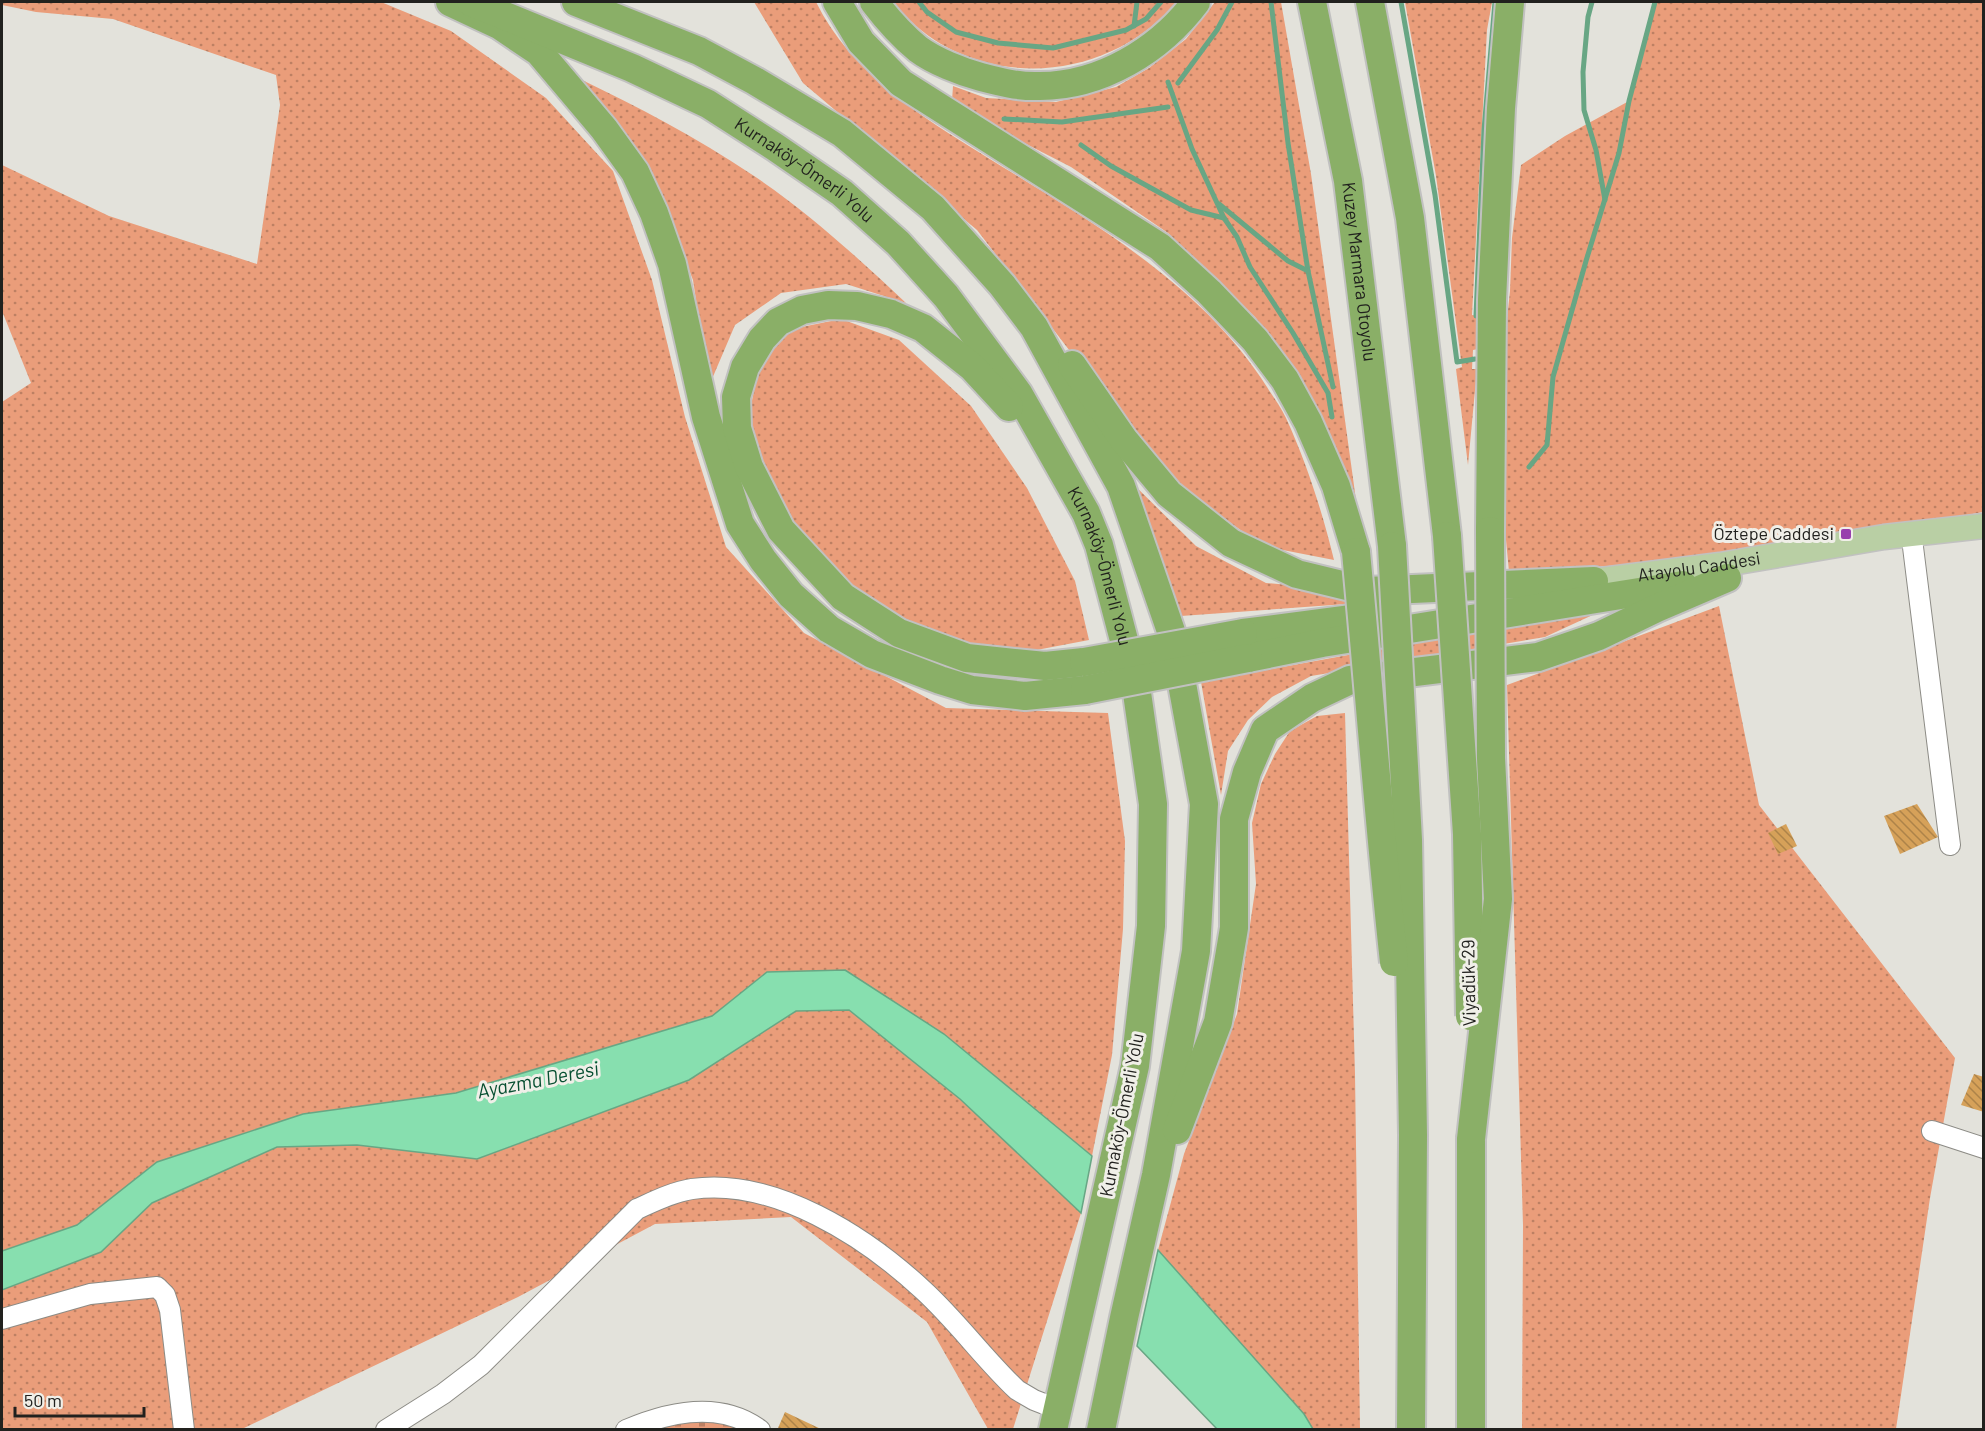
<svg xmlns="http://www.w3.org/2000/svg" width="1985" height="1431" viewBox="0 0 1985 1431" font-family="Barlow,sans-serif">
<style>
.grass{fill:url(#grass-dots)}
.cemetery{fill:url(#cemetery-stones)}
.water{fill:#87dfaf;stroke:#68a684;stroke-width:1.5}
.lines{fill:none;stroke-linecap:round;stroke-linejoin:round}
.stream{stroke:#68a684;stroke-width:5}
.building{fill:url(#building-back-hatch)}
.minor-casing{stroke:#8c8b85;stroke-width:22}
.major-casing{stroke:#c1c1c0;stroke-width:27}
.highway-casing{stroke:#c1c1c0;stroke-width:32}
.minor{stroke:#fff;stroke-width:20}
.major{stroke:#b9cfa4;stroke-width:24}
.highway{stroke:#8aaf67;stroke-width:28}
.highway-bridge-casing{stroke:#c1c1c0;stroke-width:32;stroke-linecap:butt}
.highway-bridge{stroke:#8aaf67;stroke-width:28}
.poi-dot{fill:#9840ad;stroke:#f0efe8;stroke-width:2}
.labels{text-anchor:middle;stroke-width:6;stroke-linejoin:round;paint-order:stroke}
.street-label{font-size:18px;fill:#21211e;stroke:#f0efe8}
.poi-label{font-size:18px;fill:#21211e;stroke:#f0efe8;text-anchor:end}
.water-label{font-size:20px;font-style:italic;fill:#064f31;stroke:#f0efe8}
</style>
<defs>
<pattern id="grass-dots" width="8" height="8" patternUnits="userSpaceOnUse" patternTransform="scale(1.5)"><rect width="8" height="8" fill="#ea9d7a"/><path d="M2 2h.1M6 6h.1" fill="none" stroke="#bd8063" stroke-width="1.8" stroke-linecap="round"/></pattern>
<pattern id="cemetery-stones" width="16" height="16" patternUnits="userSpaceOnUse" patternTransform="scale(1.5)"><rect width="16" height="16" fill="#ea9d7a"/><path d="M2 7V4a2 2 0 0 1 4 0v3zM10 15v-3a2 2 0 0 1 4 0v3z" fill="#bd8063"/></pattern>
<pattern id="building-back-hatch" width="6" height="6" patternUnits="userSpaceOnUse" patternTransform="scale(1.5)"><rect width="6" height="6" fill="#d6a159"/><path d="M-1 5l2 2M0 0l6 6M5-1l2 2" fill="none" stroke="#ad8349"/></pattern>
</defs>
<rect width="100%" height="100%" fill="#e3e2db"/>
<g class="grass">
<polygon points="2,2 381,2 451,31 546,98 613,171 652,280 685,417 726,547 804,633 946,708 1108,713 1125,841 1123,929 1112,1055 1092,1156 944,1034 767,972 712,1016 456,1093 303,1114 157,1162 77,1225 2,1251 2,402 31,383 2,311 2,165 109,216 257,264 280,105 276,75 113,19 36,12 2,5"/>
<path d="M754,2H816C851,73 919,115 985,156C1088,220 1200,282 1267,387C1273,397 1281,407 1286,418C1307,464 1322,511 1334,560L1263,546L1197,499L1145,449L977,230L803,83Z"/>
<path d="M894,2H1177C1118,70 1020,89 941,44C924,34 905,18 894,2Z"/>
<polygon points="1215,2 1281,2 1311,174 1356,500 1332,442 1283,354 1255,317 1168,233 1071,167 974,117 952,101 953,86 986,98 1056,102 1116,87 1149,68 1186,39"/>
<polygon points="1405,2 1492,2 1487,30 1472,315 1478,316 1478,349 1473,350 1472,369 1477,369 1468,465 1456,369 1462,367 1436,176"/>
<path d="M1655,2H1983V512C1827,542 1668,566 1509,572L1501,486L1503,357L1510,291L1512,238L1521,165L1565,136L1629,101Z"/>
<path d="M578,78C638,107 696,137 751,174C807,211 857,257 906,303L846,284L781,293L735,325L709,386L693,280L654,179Z"/>
<polygon points="841,319 899,340 971,406 1027,488 1075,581 1089,640 1026,652 951,651 887,625 810,556 769,491 749,416 759,365 787,330"/>
<polygon points="1127,478 1196,546 1266,583 1430,598 1181,616"/>
<polygon points="1719,606 1759,805 1955,1058 1930,1198 1896,1429 1522,1429 1523,1225 1507,685"/>
<polygon points="1610,607 1545,637 1311,676 1272,697 1248,720 1228,751 1221,795 1201,682"/>
<polygon points="1345,713 1355,1074 1360,1429 1313,1429 1304,1414 1158,1250 1184,1154 1237,1014 1256,884 1252,823 1261,784 1275,754 1290,731 1317,716"/>
<polygon points="849,1010 960,1099 1081,1213 1013,1429 988,1429 927,1322 791,1217 655,1224 518,1297 242,1429 2,1430 2,1290 101,1252 152,1203 277,1147 357,1145 477,1159 689,1080 796,1011"/>
</g>
<polygon class="cemetery" points="699,1419 737,1422 748,1430 644,1430"/>
<g class="water">
<polygon points="845,970 944,1034 1092,1156 1081,1213 960,1099 849,1010 796,1011 689,1080 477,1159 357,1145 277,1147 152,1203 101,1252 2,1290 2,1251 77,1225 157,1162 303,1114 456,1093 712,1016 767,972"/>
<polygon points="1158,1250 1304,1414 1313,1429 1217,1429 1137,1346"/>
</g>
<g class="lines">
<g class="stream">
<polyline points="919,2 927,12 956,32 998,43 1053,48 1126,30 1146,19 1161,2"/>
<polyline points="1271,2 1288,143 1308,271 1333,387"/>
<polyline points="1401,2 1435,195 1457,362 1475,359"/>
<polyline points="1592,2 1588,17 1583,72 1584,110 1596,150 1605,200"/>
<polyline points="1134,26 1137,2"/>
<polyline points="1168,82 1192,149 1224,218 1237,237 1250,267 1293,333 1328,393 1332,417"/>
<polyline points="1178,83 1217,30 1232,2"/>
<polyline points="1004,119 1062,122 1168,107"/>
<polyline points="1081,145 1111,166 1191,210 1224,218"/>
<polyline points="1219,204 1288,261 1308,271"/>
<polyline points="1476,316 1484,130 1495,2"/>
<polyline points="1529,467 1547,445 1553,377 1586,261 1619,153 1629,101 1655,2"/>
</g>
</g>
<g class="building">
<polygon points="1917,804 1938,837 1900,854 1884,816"/>
<polygon points="1786,824 1797,846 1778,854 1768,833"/>
<polygon points="1974,1074 1984,1077 1984,1112 1961,1105"/>
<polygon points="785,1412 823,1430 781,1430 778,1428"/>
</g>
<g class="lines">
<defs>
<g id="minor">
<polyline points="1913,547 1950,845"/>
<polyline points="1932,1131 1984,1148"/>
<polyline points="2,1319 90,1294 157,1287 165,1295 170,1310 184,1430"/>
<path d="M386,1430L443,1394L481,1365L637,1209C655,1201 673,1192 692,1189C774,1177 866,1237 923,1290C957,1321 984,1359 1017,1390L1034,1400L1057,1409"/>
<path d="M626,1430C668,1412 720,1400 760,1430"/>
</g>
<g id="major">
<path id="s1" d="M1594,581L1720,565L1884,537L1984,526"/>
</g>
<g id="highway">
<polyline points="450,2 499,25 539,52 604,129 635,172 654,213 672,264 706,417 740,524 763,560 791,595 829,629 872,654 940,680 972,690 1025,696 1085,690"/>
<path id="s2" d="M471,2L632,68L708,104L775,147L842,193L898,243L946,296L1018,393L1086,513L1099,545L1136,686L1153,804L1151,926L1135,1066L1053,1430"/>
<polyline points="576,2 699,51 755,81 842,133 933,208 1002,285 1034,327 1121,486 1174,640 1204,804 1196,951 1156,1175 1124,1318 1101,1430"/>
<polyline points="837,2 861,42 901,83 1160,247 1209,292 1255,340 1285,380 1308,422 1336,486 1356,552"/>
<path d="M874,2C887,19 901,35 918,49C934,61 962,72 981,77C1000,82 1019,87 1040,86C1101,86 1160,50 1196,2"/>
<path id="s3" d="M1312,2L1348,181L1392,546"/>
<polyline points="1370,2 1410,218 1447,536"/>
<polyline points="1072,365 1124,440 1169,494 1231,543 1297,574 1367,591 1594,581"/>
<polyline points="1009,407 972,367 923,328 891,314 857,306 828,305 802,310 778,322 762,339 745,367 736,397 737,428 749,467 781,530 843,597 899,633 967,658 1045,666 1084,662"/>
<polyline points="1490,531 1492,300 1501,108 1510,2"/>
<polyline points="1243,633 1382,615"/>
<polyline points="1248,658 1322,643 1683,585"/>
<polyline points="1177,1130 1218,1022 1234,928 1234,819 1247,772 1265,730 1312,698 1350,680 1538,657 1599,636 1657,608 1727,578"/>
<polyline points="1471,1430 1471,1139"/>
</g>
</defs>
<use href="#minor" class="minor-casing"/>
<use href="#major" class="major-casing"/>
<use href="#highway" class="highway-casing"/>
<use href="#minor" class="minor"/>
<use href="#major" class="major"/>
<use href="#highway" class="highway"/>
<defs>
<g id="highway-bridge">
<polyline points="1447,536 1467,834 1470,1016"/>
<polyline points="1392,546 1408,840 1413,1135 1411,1430"/>
<path d="M1356,552C1369,688 1379,825 1394,962"/>
<polyline points="1084,662 1243,633"/>
<polyline points="1085,690 1248,658"/>
<polyline points="1471,1139 1498,899 1491,758 1490,531"/>
</g>
</defs>
<use href="#highway-bridge" class="highway-bridge-casing"/>
<use href="#highway-bridge" class="highway-bridge"/>
</g>
<rect class="poi-dot" x="1840" y="528" width="12" height="12" rx="3"/>
<g class="labels">
<g class="street-label">
<text dy="6" stroke="none"><textPath href="#s2" startOffset="375">Kurnaköy-Ömerli Yolu</textPath></text>
<text dy="6" stroke="none"><textPath href="#s3" startOffset="274">Kuzey Marmara Otoyolu</textPath></text>
<text dy="6" stroke="none"><textPath href="#s1" startOffset="106">Atayolu Caddesi</textPath></text>
<text dy="6" stroke="none"><textPath href="#s2" startOffset="879">Kurnaköy-Ömerli Yolu</textPath></text>
<text transform="translate(1469 983) rotate(-91)" y="6">Viyadük-29</text>
<text transform="translate(1122 1115) rotate(-79)" y="6">Kurnaköy-Ömerli Yolu</text>
</g>
<g class="poi-label">
<text x="1834" y="540">Öztepe Caddesi</text>
</g>
<g class="water-label">
<text transform="translate(538 1080) rotate(-11)" y="7">Ayazma Deresi</text>
</g>
</g>
<rect width="1985" height="1431" fill="none" stroke="#21211e" stroke-width="6"/>
<path d="M15 1407v9h129v-9" fill="none" stroke="#21211e" stroke-width="3"/>
<text x="24" y="1407" font-size="18" fill="#21211e" stroke="#f0efe8" stroke-width="4.5" paint-order="stroke">50 m</text>
</svg>
